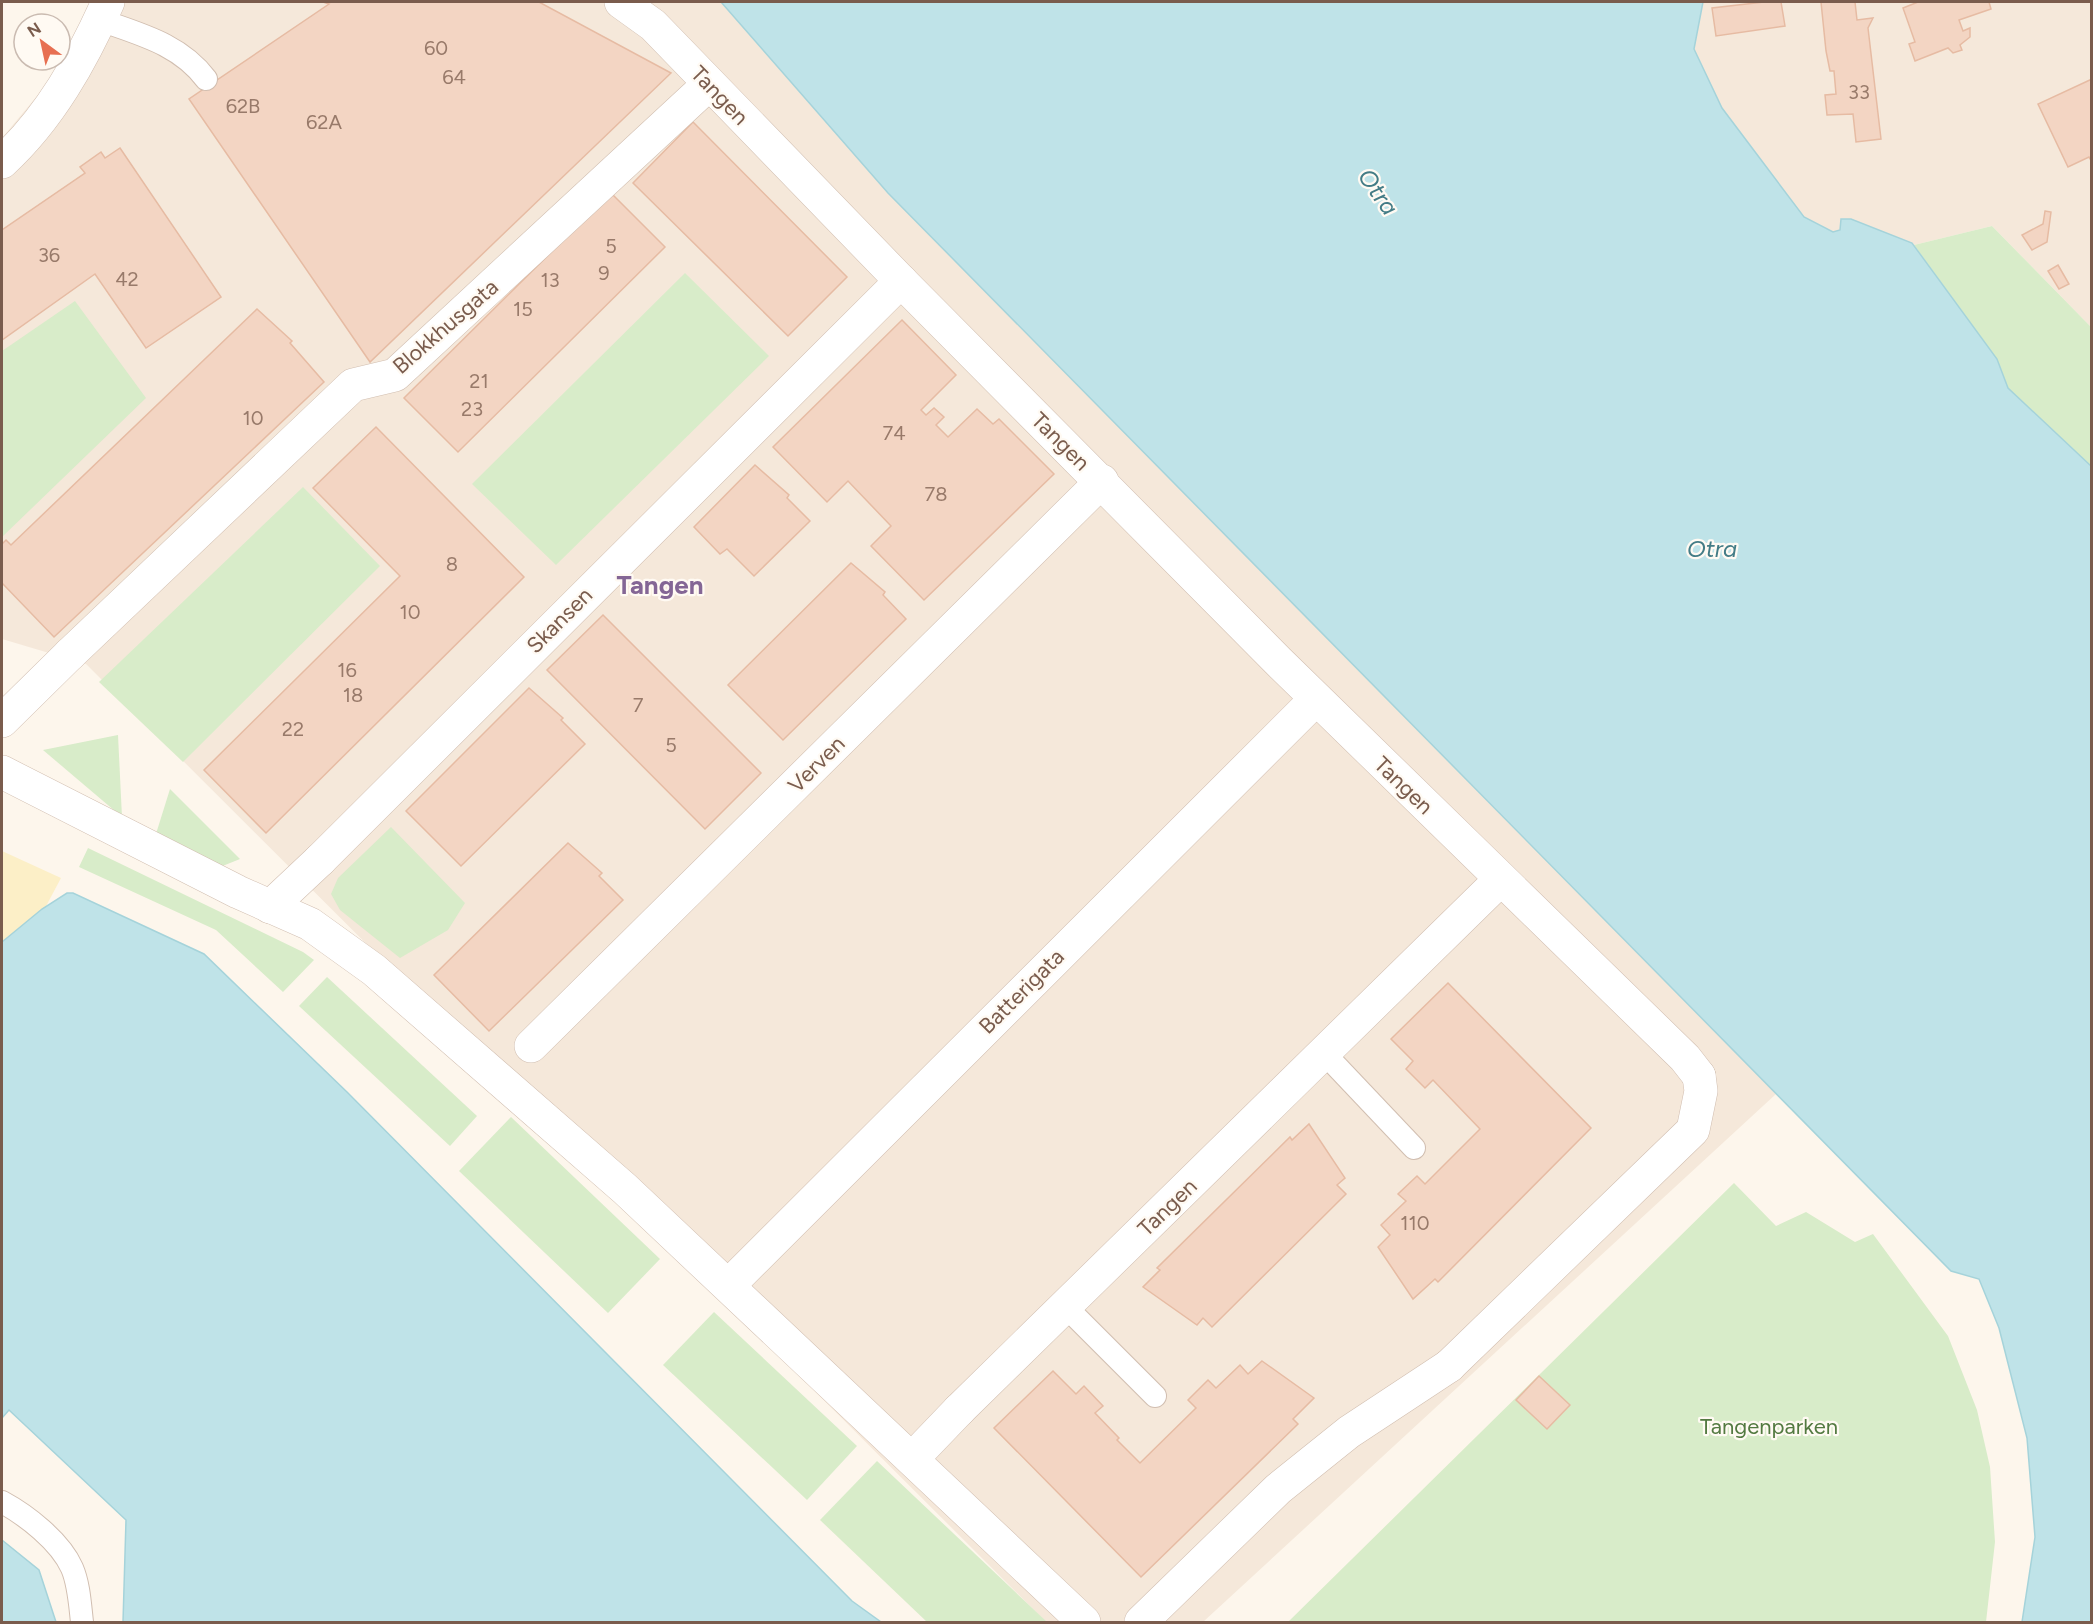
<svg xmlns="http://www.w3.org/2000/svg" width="2093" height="1624" viewBox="0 0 2093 1624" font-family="Figtree,sans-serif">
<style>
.residential{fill:#f5e8da}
.green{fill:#d8ecc9}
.sand{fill:#fcefc7}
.water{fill:#bfe3e8;stroke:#a5d3da;stroke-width:1.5}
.building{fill:#f3d5c3;stroke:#e6bba3;stroke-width:1.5}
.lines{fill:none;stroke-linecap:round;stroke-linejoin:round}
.service-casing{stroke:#d1beb0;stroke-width:24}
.pedestrian-casing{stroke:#d1beb0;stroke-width:34}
.minor-casing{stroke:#d1beb0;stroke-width:34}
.tertiary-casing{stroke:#d1beb0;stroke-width:34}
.service{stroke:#fff;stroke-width:22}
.pedestrian{stroke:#fff;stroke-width:33}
.minor{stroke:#fff;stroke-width:33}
.tertiary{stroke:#fff;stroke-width:33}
.labels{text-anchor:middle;stroke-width:4.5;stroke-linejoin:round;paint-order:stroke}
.number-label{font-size:20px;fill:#987a6a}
.street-label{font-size:22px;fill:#7a5c4d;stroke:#fffaf3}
.park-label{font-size:22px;fill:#537a41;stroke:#fffaf3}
.water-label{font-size:24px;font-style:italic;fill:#437c86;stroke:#fffaf3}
.quarter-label{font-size:26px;font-weight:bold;fill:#846695;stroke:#fffaf3}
</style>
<rect width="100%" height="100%" fill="#fdf6ec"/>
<g class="residential">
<polygon points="112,2 721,2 888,193 1776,1094 1203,1622 1046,1622 86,664 2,639 2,138 108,11"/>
<polygon points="1703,2 2091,2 2091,327 1992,226 1914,245 1851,219 1840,230 1833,232 1804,217 1722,108 1694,49"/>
</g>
<g class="green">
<polygon points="1992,226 2091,327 2091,466 2008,388 1997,359 1914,245"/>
<polygon points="685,273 769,356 556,565 472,484"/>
<polygon points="75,301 146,398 2,537 2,351"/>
<polygon points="303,487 380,566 183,762 99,682"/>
<polygon points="118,735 122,817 43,750"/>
<polygon points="170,789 240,859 220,867 155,837"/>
<polygon points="391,827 465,903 448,930 400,958 340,910 331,894 338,878"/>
<polygon points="88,848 303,952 314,960 283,992 216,930 79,867"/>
<polygon points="327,977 477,1116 450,1146 299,1006"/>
<polygon points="511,1117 660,1259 608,1313 459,1171"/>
<polygon points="1734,1183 1776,1226 1806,1212 1855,1242 1873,1234 1948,1336 1977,1410 1990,1467 1995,1542 1986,1622 1288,1622"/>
<polygon points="714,1312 857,1446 807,1500 663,1365"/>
<polygon points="877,1461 1047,1622 927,1622 820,1520"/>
</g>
<polygon class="sand" points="2,851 61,878 2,989"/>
<g class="water">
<polygon points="721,2 1703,2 1694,49 1722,108 1804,217 1833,232 1840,230 1841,219 1851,219 1912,243 1997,359 2008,388 2091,466 2091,1622 2022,1622 2035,1537 2027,1438 1999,1328 1979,1279 1951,1271 888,193"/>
<polygon points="67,893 73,893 204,954 347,1092 852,1601 881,1622 123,1622 126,1520 9,1410 2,1418 2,942 42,909"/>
<polygon points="2,1540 39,1570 56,1622 2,1622"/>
</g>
<g class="building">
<polygon points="323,2 539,2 671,73 370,362 189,99 329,4"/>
<polygon points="1764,2 1781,2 1785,26 1716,36 1712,8"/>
<polygon points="1821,2 1855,2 1857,20 1873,18 1868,28 1881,139 1856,142 1853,114 1827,115 1825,95 1836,94 1834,71 1830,71 1826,51"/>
<polygon points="1918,2 1989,2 1991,9 1959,20 1963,31 1970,28 1970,37 1960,45 1962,50 1953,53 1948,48 1915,61 1909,44 1915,42 1903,8"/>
<polygon points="2092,79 2092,162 2089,157 2068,167 2038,104"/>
<polygon points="693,122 847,277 788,336 633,183"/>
<polygon points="120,148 221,297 146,348 95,274 2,340 2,230 85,173 80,167 101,152 105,158"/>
<polygon points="611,193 665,247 458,452 404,398"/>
<polygon points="2045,211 2051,212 2047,242 2032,250 2022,235 2043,224"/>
<polygon points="2058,265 2069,284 2059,289 2048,271"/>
<polygon points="257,309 292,341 290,343 324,382 54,637 2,583 2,544 6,540 11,545"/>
<polygon points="902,320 956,375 921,410 926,415 934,408 944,417 936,425 948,437 977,409 993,424 999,419 1054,474 924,600 871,546 891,526 848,481 827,502 773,447"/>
<polygon points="376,427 524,577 266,833 204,770 400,576 313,488"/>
<polygon points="755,465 789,495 787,498 810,521 754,576 727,549 720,554 694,527"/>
<polygon points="851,563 885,592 883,595 906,619 783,740 728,685"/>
<polygon points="603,615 761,773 705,829 547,670"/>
<polygon points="529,688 563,718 561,720 585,744 461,866 406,811"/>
<polygon points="568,843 602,873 599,876 623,900 489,1031 434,975"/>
<polygon points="1448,983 1591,1128 1438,1282 1435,1279 1413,1299 1378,1247 1390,1235 1381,1225 1406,1201 1398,1194 1417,1176 1425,1184 1480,1129 1433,1080 1425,1088 1406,1069 1413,1061 1391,1039"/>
<polygon points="1309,1124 1345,1178 1337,1185 1346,1194 1212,1327 1203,1318 1197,1325 1143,1287 1160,1270 1157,1268 1290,1137 1292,1140"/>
<polygon points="1262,1361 1314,1398 1293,1419 1298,1424 1141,1577 994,1428 1053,1371 1076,1394 1084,1386 1103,1406 1095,1413 1119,1438 1117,1440 1140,1463 1196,1408 1188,1400 1208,1380 1216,1388 1240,1365 1248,1374"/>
<polygon points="1539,1376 1570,1405 1547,1429 1516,1400"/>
</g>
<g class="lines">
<defs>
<g id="service">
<path d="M100,20C139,34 180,44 206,79"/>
<polyline points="1324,1053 1414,1148"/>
<polyline points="1065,1306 1155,1396"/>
<path d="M2,1502C26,1515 60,1541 72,1568C79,1584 80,1605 82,1622"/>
</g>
<g id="pedestrian">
<polyline points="2,721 70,654"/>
<polyline points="2,772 238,892 310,924 374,970 625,1189 1084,1622"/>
<polyline points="270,907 320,860"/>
<polyline points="729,1285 1316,699"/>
<polyline points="912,1459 959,1410"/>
<polyline points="1141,1622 1278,1489 1349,1432 1449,1366"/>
</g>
<g id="minor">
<polyline points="70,654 353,385 395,375 709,84"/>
<polyline points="320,860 901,281"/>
<polyline points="531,1046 1102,481"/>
<polyline points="1449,1366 1693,1130 1701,1091 1699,1076"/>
<polyline points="959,1410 1500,880"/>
</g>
<g id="tertiary">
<polyline points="621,2 653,25 901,281 1278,661 1685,1058 1699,1076"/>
<path d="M2,162C50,118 82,60 108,2"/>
</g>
</defs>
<use href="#service" class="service-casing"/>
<use href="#pedestrian" class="pedestrian-casing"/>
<use href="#minor" class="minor-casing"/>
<use href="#tertiary" class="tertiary-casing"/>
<use href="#service" class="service"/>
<use href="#pedestrian" class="pedestrian"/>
<use href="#minor" class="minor"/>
<use href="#tertiary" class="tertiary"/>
</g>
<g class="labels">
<g class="number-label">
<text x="436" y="55">60</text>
<text x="454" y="84">64</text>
<text x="1859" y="99">33</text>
<text x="243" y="113">62B</text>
<text x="324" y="129">62A</text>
<text x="611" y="253">5</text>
<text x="49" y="262">36</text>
<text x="604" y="280">9</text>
<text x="127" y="286">42</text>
<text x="550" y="287">13</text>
<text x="523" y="316">15</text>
<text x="479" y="388">21</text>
<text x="472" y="416">23</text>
<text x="253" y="425">10</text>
<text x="894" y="440">74</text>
<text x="936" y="501">78</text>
<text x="452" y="571">8</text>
<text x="410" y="619">10</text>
<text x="347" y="677">16</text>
<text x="353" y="702">18</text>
<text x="638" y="712">7</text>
<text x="293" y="736">22</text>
<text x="671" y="752">5</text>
<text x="1415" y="1230">110</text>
</g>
<g class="street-label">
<text transform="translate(720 95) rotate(46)" y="8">Tangen</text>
<text transform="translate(445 326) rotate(-41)" y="8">Blokkhusgata</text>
<text transform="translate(1061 441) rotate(45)" y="8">Tangen</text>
<text transform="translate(559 620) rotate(-45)" y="8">Skansen</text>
<text transform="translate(816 764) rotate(-45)" y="8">Verven</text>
<text transform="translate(1404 785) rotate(44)" y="8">Tangen</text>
<text transform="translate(1021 991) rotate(-45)" y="8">Batterigata</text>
<text transform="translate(1167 1207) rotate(-44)" y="8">Tangen</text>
</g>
<g class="park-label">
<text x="1769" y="1434">Tangenparken</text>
</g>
<g class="water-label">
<text transform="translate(1378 192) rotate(55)" y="8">Otra</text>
<text x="1712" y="557">Otra</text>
</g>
<g class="quarter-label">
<text x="660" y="594">Tangen</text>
</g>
</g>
<rect width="2093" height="1624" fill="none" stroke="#7a5c4d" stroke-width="6"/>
<g transform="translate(42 42) rotate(327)"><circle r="28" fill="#fffaf3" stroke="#cabbb1" stroke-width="1.5"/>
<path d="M0-4.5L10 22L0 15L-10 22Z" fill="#e76f51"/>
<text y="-9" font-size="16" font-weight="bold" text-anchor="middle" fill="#7a5c4d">N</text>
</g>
</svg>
